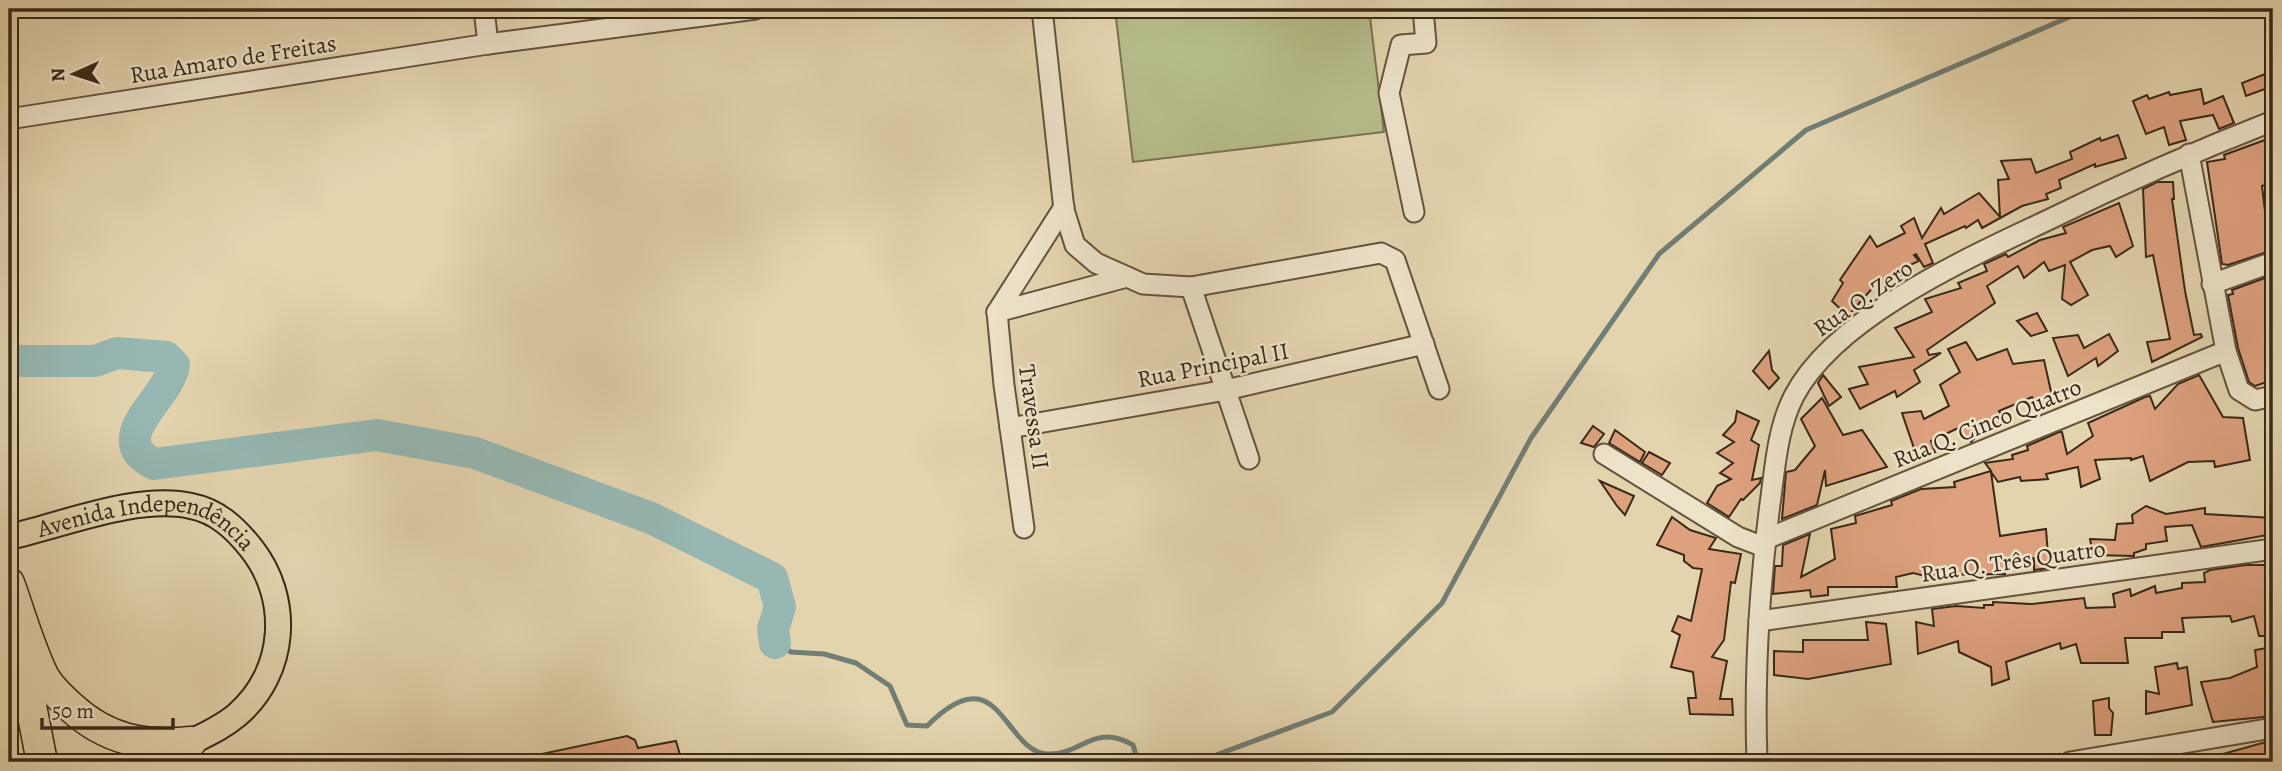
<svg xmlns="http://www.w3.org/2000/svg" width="2282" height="771" viewBox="0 0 2282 771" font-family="Alegreya,serif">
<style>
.green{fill:#b5bc89;stroke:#777250;stroke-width:2}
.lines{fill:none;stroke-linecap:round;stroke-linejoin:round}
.stream{stroke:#717e74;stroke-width:5}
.river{stroke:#96b7b2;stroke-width:32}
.building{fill:#dda17e;stroke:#392918;stroke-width:2}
.minor-casing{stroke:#64543e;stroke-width:23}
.major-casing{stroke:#392918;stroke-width:28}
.highway-casing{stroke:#392918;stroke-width:33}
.minor{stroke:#ede3ca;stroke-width:19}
.major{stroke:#e3d4ae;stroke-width:24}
.highway{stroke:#e3d4ae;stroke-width:30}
.labels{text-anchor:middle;stroke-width:5;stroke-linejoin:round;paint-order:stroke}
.street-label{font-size:24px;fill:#392918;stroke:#ede3ca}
</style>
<rect width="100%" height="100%" fill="#e3d4ae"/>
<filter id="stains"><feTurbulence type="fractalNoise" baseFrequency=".00286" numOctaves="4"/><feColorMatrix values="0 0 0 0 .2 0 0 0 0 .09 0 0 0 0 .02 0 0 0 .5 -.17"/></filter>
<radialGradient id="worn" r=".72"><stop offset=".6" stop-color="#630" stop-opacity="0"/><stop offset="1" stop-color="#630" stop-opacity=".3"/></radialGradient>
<polygon class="green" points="1115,9 1369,9 1384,132 1133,162"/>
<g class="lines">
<g class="stream">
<path d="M775,643L791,652L824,654L856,663L890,686L907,725L927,726C1000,652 1003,751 1047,754C1081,756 1093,722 1133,745L1138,762"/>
<polyline points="1197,762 1332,712 1442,603 1531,438 1659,254 1806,130 2088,9"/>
</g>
<path class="river" d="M22,361H95L117,353L166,357L174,365C169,399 103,438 154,464L377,435L475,453L651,518L772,578L780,607L773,629L775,643"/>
</g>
<g class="building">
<polygon points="2273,71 2273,86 2246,96 2242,83"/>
<polygon points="2201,89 2204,104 2223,96 2234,123 2219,129 2213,115 2180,121 2186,140 2169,145 2164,127 2146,134 2133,101 2147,95 2149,99 2169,92 2170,95"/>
<polygon points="2118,135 2126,158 2095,167 2095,164 2059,180 2061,188 2046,194 2048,199 2022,206 1982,228 1978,220 1966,228 1965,226 1925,244 1933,263 1924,267 1916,254 1914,255 1919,261 1897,271 1901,276 1880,291 1875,285 1848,316 1832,301 1843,283 1840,280 1870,236 1877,247 1905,233 1901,226 1914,218 1922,238 1941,208 1944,214 1979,193 2000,217 1998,180 2009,179 2001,161 2031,159 2036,173 2072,159 2070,152 2100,138 2101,141"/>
<polygon points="2273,137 2273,182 2262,186 2266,219 2273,217 2273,250 2228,265 2222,264 2207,162 2225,159 2224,155"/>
<polygon points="2157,182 2173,182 2174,199 2172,199 2185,291 2194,335 2201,334 2202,337 2152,362 2147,342 2170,339 2153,255 2146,257 2143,189"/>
<polygon points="2119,203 2133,246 2116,257 2110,246 2092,250 2070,262 2088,295 2071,305 2062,299 2065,265 2049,271 2044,262 2024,278 2018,266 1987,286 1995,303 1927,350 1929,355 1941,353 1914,370 1920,382 1897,397 1895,391 1860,409 1849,389 1868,384 1859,367 1914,357 1895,328 1932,312 1925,299 1961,288 1958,283 1987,271 1984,264 2006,254 2008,257 2040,240 2066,233 2063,227"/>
<polygon points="2273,275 2273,380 2255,386 2249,382 2238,348 2228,295 2233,294 2232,290"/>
<polygon points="2037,313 2047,331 2031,336 2017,321"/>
<polygon points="2109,334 2118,351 2098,366 2096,358 2068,376 2053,338 2078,335 2084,348"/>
<polygon points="1966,342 1977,360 2007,349 2013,364 2044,360 2054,405 2037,408 2032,397 1999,411 2005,422 1977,435 1971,442 1969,438 1966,440 1958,428 1931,441 1935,452 1917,457 1902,413 1921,411 1924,419 1949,406 1940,385 1960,372 1948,349"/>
<polygon points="1769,351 1772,370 1779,378 1769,389 1753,371"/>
<polygon points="1823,375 1841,397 1829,406 1818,383"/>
<polygon points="2199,375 2223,417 2243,418 2250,460 2215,467 2214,461 2188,462 2150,481 2143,456 2131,460 2131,458 2095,460 2100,479 2081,487 2078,467 2046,474 2048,479 2021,481 2020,477 1998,482 1991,472 2000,536 2046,529 2049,568 2034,570 2034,558 2004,565 2005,574 1934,575 1934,578 1913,573 1896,577 1897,587 1828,587 1828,595 1811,597 1810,590 1773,594 1775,566 1782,566 1783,545 1810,534 1801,577 1835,559 1831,529 1856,523 1855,516 1892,505 1891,501 1921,489 1955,487 1954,482 1991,471 1985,463 2013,459 2012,455 2028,450 2027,446 2059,432 2062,432 2067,454 2093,436 2088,423 2145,397 2150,396 2155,409 2178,384"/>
<polygon points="1822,398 1843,435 1862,430 1887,467 1826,486 1825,470 1817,505 1782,519 1786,472 1795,470 1815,446 1801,419"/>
<polygon points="1737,411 1759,421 1751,440 1759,445 1752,480 1761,478 1760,483 1743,500 1741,499 1729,517 1707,503 1717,486 1731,479 1720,473 1733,463 1717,453 1734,442 1723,435 1735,422"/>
<polygon points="1593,426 1604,434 1594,447 1581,443"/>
<polygon points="1615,430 1645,452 1640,462 1609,443"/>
<polygon points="1649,452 1670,463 1662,475 1642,463"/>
<polygon points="1600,481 1634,496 1625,515 1617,506"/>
<polygon points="2146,506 2166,514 2205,508 2205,514 2273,518 2273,534 2201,547 2192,525 2165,527 2167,541 2146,544 2146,549 2134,553 2134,556 2093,555 2090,539 2115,540 2117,524 2133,523 2132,515"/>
<polygon points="1672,517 1690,530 1716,538 1709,549 1741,554 1735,583 1731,582 1724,640 1712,657 1727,661 1720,699 1732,699 1733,715 1690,714 1688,698 1696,698 1693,672 1671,667 1680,635 1672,631 1678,616 1691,621 1702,569 1693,568 1684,561 1684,555 1657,545"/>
<polygon points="2246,565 2273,565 2273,636 2259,636 2254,616 2232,622 2230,616 2182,618 2184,632 2162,632 2162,638 2125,638 2128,663 2081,663 2076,644 2061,649 2060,643 2006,662 2009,679 1992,685 1991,667 1959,652 1958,641 1918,654 1916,622 1934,626 1932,609 1956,606 1984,608 1984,605 1993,605 1993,602 2031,604 2084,598 2086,608 2115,607 2113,594 2130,589 2131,596 2155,586 2156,593 2182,588 2182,583 2205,582 2204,573 2210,570"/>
<polygon points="1866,622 1886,624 1891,664 1808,679 1774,675 1774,651 1803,652 1803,640 1868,640"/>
<polygon points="2273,647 2273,716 2213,722 2201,682 2230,678 2257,667 2255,650"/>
<polygon points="2177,663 2178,669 2187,667 2192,705 2146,714 2146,691 2159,694 2155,667"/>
<polygon points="2109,698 2109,708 2113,713 2111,735 2095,735 2093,701"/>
<polygon points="627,736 635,740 638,748 676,741 682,762 533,762 532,756"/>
<polygon points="2273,740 2273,762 2242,762 2243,759 2223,754"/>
</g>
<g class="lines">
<defs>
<g id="minor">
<polyline points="484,9 488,44"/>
<polyline points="1042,9 1064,210 1075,245 1096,263 1143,284 1191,287 1381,253 1395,260 1439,389"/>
<polyline points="9,119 488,44 756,9"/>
<polyline points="2189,154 2226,351 2239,390 2255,400 2273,396"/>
<polyline points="1414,212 1389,93 1401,45 1426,43 1423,9"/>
<polyline points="2212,284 2273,262"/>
<polyline points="1191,287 1249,459"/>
<polyline points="997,312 1004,385 1024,528"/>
<polyline points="997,312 1127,277"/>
<polyline points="997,312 1064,207"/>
<polyline points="1010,428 1226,390 1424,344"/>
<polyline points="1604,454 1738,537 1764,547"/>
<polyline points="1766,539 2226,351"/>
<polyline points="1759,621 2273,549"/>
<path d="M1757,762C1754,676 1759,590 1770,504C1775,469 1777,429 1794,396C1835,317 1968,258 2046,221C2121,184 2196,151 2273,121"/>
<polyline points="2070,762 2273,728"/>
</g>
<g id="major">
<path id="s1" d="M9,537C63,525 137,494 191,506C217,511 235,528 251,548C291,598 287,672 237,715C223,727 207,734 191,742"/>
</g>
<g id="highway">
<path d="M9,583C20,613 29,646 43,675C49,687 61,698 71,707C107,740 144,747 191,742"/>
<polyline points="20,649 42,762"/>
</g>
</defs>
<use href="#minor" class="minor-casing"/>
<use href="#major" class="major-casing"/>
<use href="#highway" class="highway-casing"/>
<use href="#minor" class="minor"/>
<use href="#major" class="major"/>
<use href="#highway" class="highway"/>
</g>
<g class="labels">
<g class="street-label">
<text transform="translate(233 59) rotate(-9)" y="8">Rua Amaro de Freitas</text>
<text transform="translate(1863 298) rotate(-35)" y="8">Rua Q. Zero</text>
<text transform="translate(1213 365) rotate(-11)" y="8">Rua Principal II</text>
<text transform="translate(1034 417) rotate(82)" y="8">Travessa II</text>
<text transform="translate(1987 423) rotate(-22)" y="8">Rua Q. Cinco Quatro</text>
<text dy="8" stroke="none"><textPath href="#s1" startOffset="145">Avenida Independência</textPath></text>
<text transform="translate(2013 561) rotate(-8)" y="8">Rua Q. Três Quatro</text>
</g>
</g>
<rect width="2282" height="771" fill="none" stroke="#e3d4ae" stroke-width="35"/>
<rect x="10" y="10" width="2261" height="750" fill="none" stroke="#392918" stroke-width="3.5"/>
<rect x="18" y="18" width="2247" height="736" fill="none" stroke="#392918" stroke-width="2"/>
<g transform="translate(74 74) rotate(267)" stroke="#ede3ca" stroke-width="5" paint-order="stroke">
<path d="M0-5L12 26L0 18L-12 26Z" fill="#392918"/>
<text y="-10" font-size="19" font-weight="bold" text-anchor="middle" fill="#392918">N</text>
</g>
<path d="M42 718v10h131v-10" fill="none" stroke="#392918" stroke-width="3.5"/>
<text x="52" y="718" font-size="21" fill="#392918" stroke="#ede3ca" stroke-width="5" paint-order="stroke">50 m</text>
<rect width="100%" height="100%" filter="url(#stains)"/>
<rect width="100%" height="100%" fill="url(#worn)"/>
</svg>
